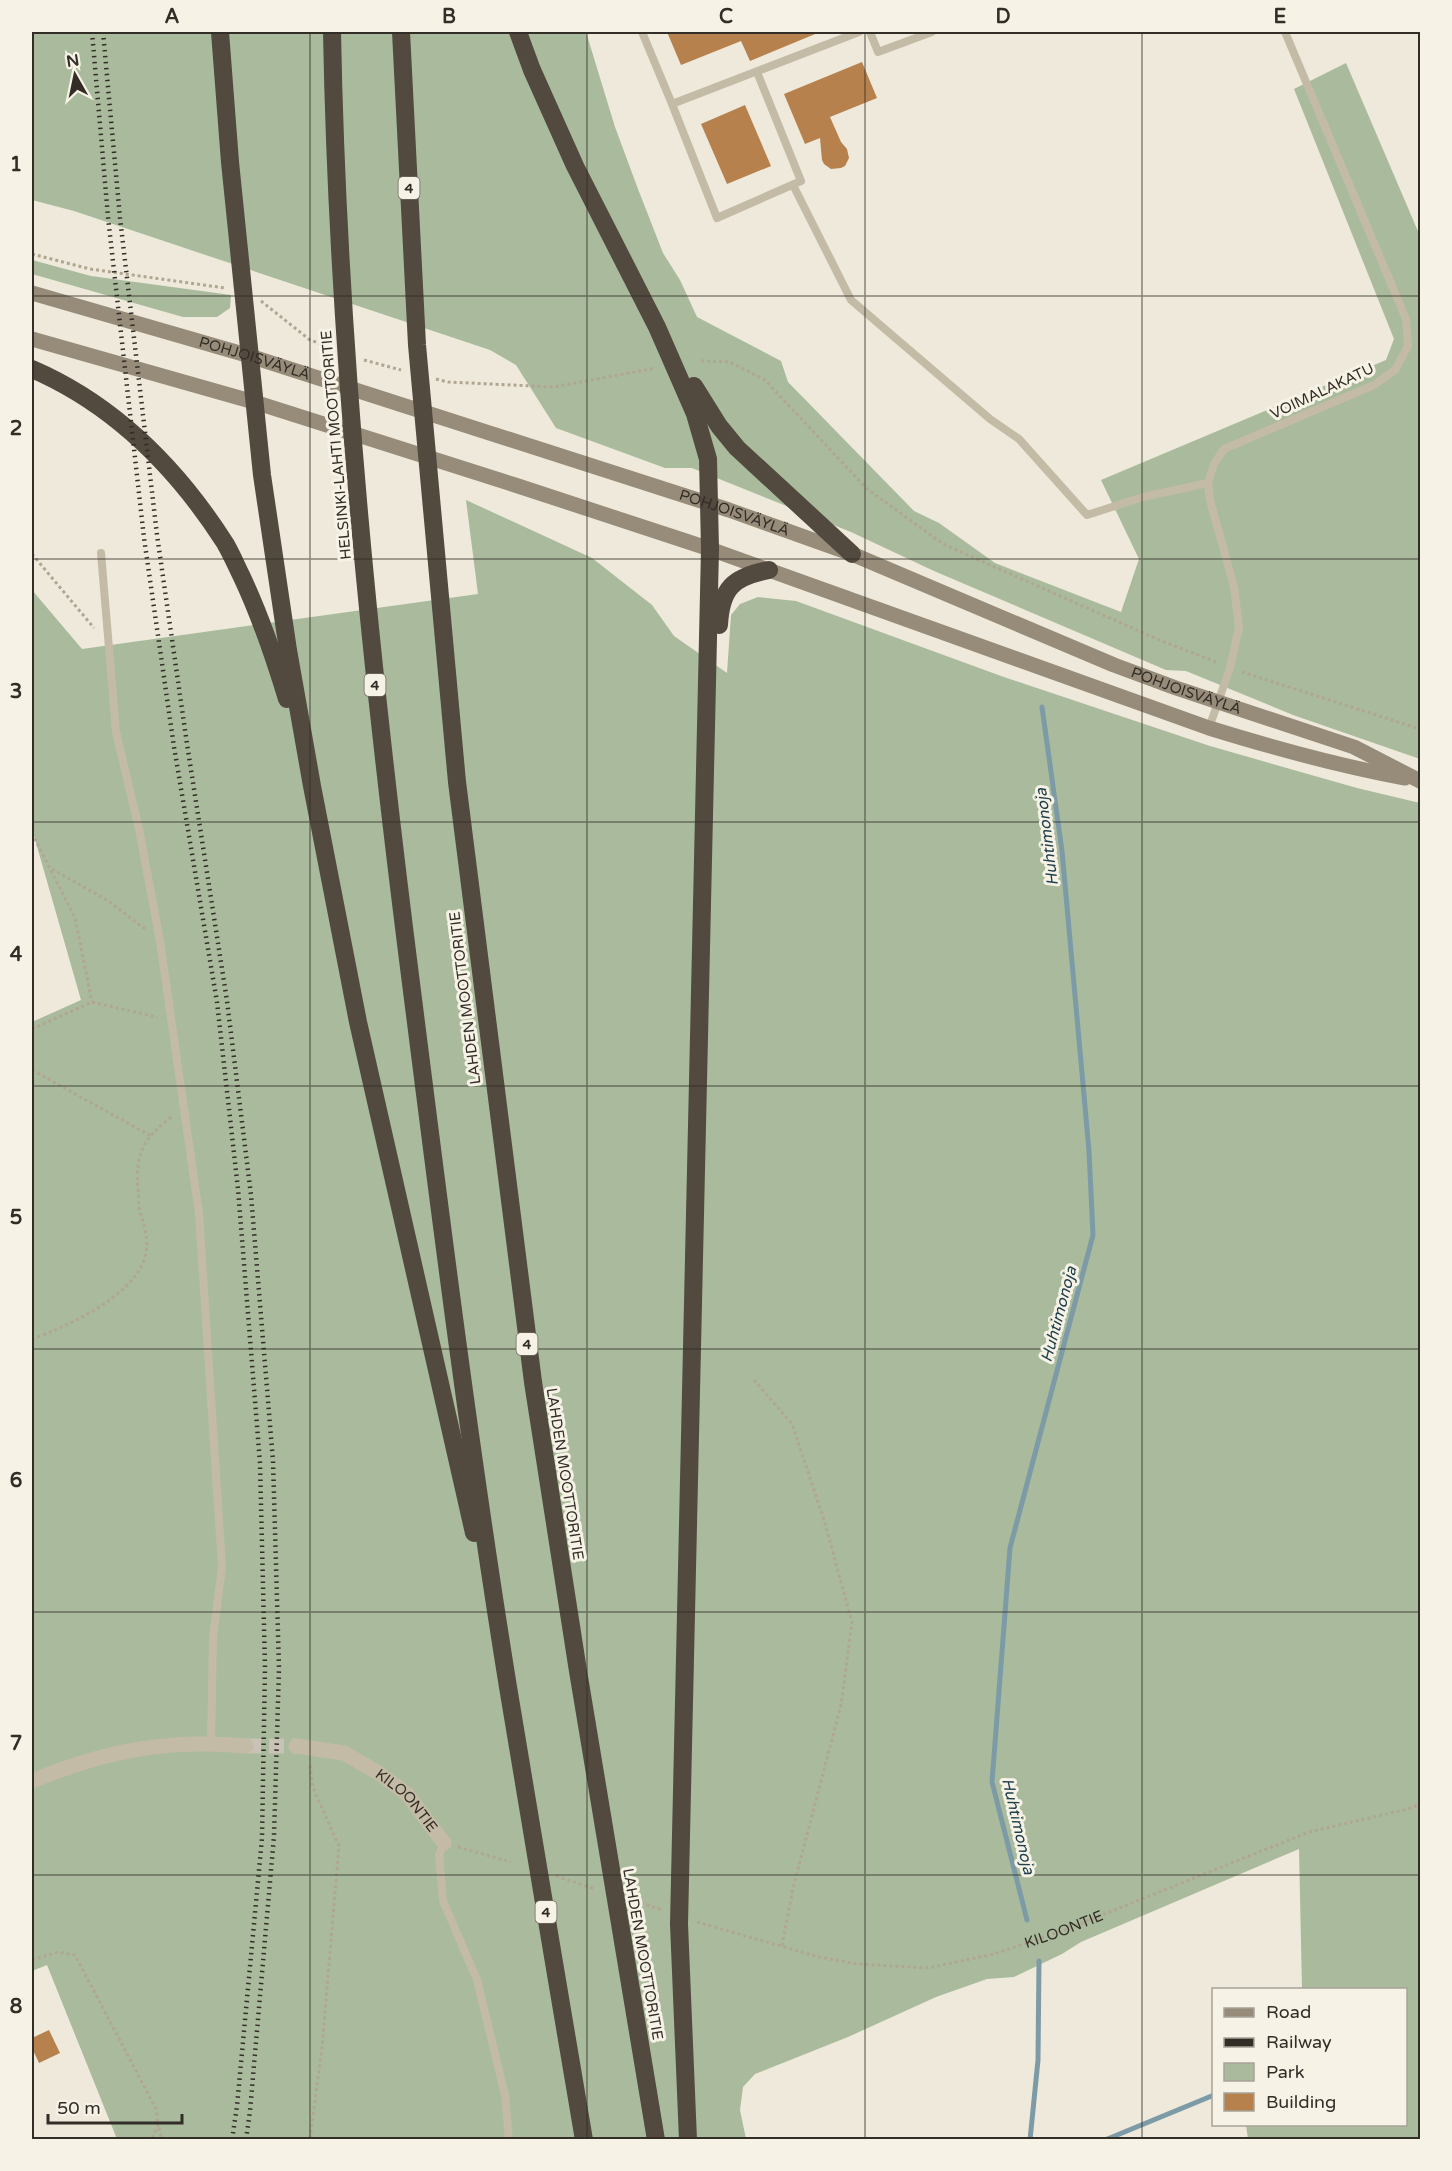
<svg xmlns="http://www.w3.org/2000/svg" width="1452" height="2171" viewBox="0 0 1452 2171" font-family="'Varela Round',sans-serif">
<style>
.green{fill:#a9bb9c}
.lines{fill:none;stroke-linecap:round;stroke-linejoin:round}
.stream{stroke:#7c9ba7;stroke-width:5}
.building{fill:#b7814e}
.street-tunnel{stroke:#c8c3b6;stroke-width:15;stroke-dasharray:15 8;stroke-linecap:butt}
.path{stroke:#b0a692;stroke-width:3;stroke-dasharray:3 3;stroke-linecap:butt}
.lane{stroke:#c4bba7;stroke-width:8}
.street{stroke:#c4bba7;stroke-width:15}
.secondary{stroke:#978b79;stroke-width:15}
.highway{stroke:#52493f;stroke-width:18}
.rail{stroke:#322d27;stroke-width:4.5;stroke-dasharray:1.5 4.5;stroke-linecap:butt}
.grid{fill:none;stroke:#322d27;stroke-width:1.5;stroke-opacity:0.55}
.labels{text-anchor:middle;stroke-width:6;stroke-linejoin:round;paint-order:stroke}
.shield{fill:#f6f2e5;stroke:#6d6860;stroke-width:1.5}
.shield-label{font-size:14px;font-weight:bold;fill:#322d27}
.street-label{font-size:15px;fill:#322d27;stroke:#f6f2e5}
.water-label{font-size:16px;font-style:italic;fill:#21404e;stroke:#f6f2e5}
.neatline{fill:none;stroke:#322d27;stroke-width:2}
.grid-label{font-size:20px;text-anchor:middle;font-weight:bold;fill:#322d27}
</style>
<rect width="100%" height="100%" fill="#eee9da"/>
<g class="green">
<polygon points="32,32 586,32 615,127 638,189 663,253 680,280 697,317 781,361 788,382 914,511 939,523 995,563 1121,612 1139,559 1101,480 1386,360 1394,339 1294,89 1346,63 1420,236 1420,759 1293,715 1186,671 1166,670 934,571 851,532 692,468 665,468 556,428 516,365 490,350 74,211 32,200"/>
<polygon points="32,260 91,276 231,295 230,308 217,317 183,317 32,274"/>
<polygon points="466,500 592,558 652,605 674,636 727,673 731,615 740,604 758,597 796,601 1001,676 1210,746 1357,788 1420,803 1420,2139 1248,2139 1246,2125 1406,2124 1406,1990 1302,1989 1299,1849 1081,1942 1062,1954 1014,1977 987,1979 936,1997 848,2037 755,2074 743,2087 740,2110 746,2139 117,2139 47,1965 32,1971 32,1022 81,1000 32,829 32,590 82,649 478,594"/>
</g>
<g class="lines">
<g class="stream">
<polyline points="1027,1920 992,1782 1010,1548 1093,1235 1089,1151 1062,851 1042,707"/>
<polyline points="1030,2140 1038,2060 1039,1961"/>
<polyline points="1105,2140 1214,2095"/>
</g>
</g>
<g class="building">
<polygon points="667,32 820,32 750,61 741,41 681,65"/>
<polygon points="862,62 877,98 830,117 841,142 847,149 849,158 845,166 841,168 831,169 824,164 822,160 820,138 805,144 784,94"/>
<polygon points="745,105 771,166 727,184 701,124"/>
<polygon points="49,2030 60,2053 39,2063 32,2048 32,2038"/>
</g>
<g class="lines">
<polyline class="street-tunnel" points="246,1746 296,1746"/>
<g class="path">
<polyline points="32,254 90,269 225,288"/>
<polyline points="261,301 310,340 330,347"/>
<polyline points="364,360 401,370"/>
<polyline points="701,361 730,362 765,380 866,488 943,544 1157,639 1219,663"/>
<polyline points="436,379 448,382 554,387 656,368"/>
<polyline points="32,554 94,628"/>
<polyline points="1242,672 1420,729"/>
<polyline points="32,833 75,918 92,1002"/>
<polyline points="52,869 107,900 145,929"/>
<polyline points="32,1029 92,1002 157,1017"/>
<polyline points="32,1070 151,1136"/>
<path d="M32,1339C68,1326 138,1295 146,1253C149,1237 143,1223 139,1208C138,1202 139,1196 138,1190C135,1153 143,1138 173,1116"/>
<polyline points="754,1380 792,1424 824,1520 852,1622 841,1705 793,1888 782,1946"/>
<polyline points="310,1765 313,1788 339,1846 322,2047 310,2140"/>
<polyline points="458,1847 511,1862"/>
<polyline points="556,1876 595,1889"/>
<polyline points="635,1901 662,1910"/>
<path id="s1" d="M697,1922L819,1957L858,1964L928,1968L994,1954L1062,1931L1309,1832L1408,1809L1420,1804"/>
<polyline points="32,1960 58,1952 75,1955 156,2109 158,2126 151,2140"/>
<polyline points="159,2128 162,2140"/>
</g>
<g class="lane">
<polyline points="642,32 672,104 859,32"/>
<polyline points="870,32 878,52 932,32"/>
<polyline points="672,104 717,218 801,181 757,72"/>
<polyline points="793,185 851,300 990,419 1019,439 1087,515 1143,497 1208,483"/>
<polyline points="101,553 116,732 139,829 160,941 199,1214 222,1567 213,1638 211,1743"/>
<polyline points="1209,728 1230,668 1239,627 1234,587 1210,500 1208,483 1214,464 1224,449 1374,385 1395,370 1408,346 1406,319 1285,32"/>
<polyline points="444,1843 439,1855 443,1901 477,1980 505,2095 509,2140"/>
</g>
<g class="street">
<path id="s2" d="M296,1746L344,1753L377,1772L407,1794L444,1843"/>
<path d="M32,1781C104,1751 167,1739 246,1746"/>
</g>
<g class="secondary">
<path id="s3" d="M32,293L250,356L729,510L852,554L1114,665L1176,688L1354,747L1420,781"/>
<path d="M32,339L254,402L515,485L710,549L1209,728C1274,748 1338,766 1405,778"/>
</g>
<g class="highway">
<polyline points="220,32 230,162 262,475 288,650 312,786 358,1022 474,1533"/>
<path d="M332,32C338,356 372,678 413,999C442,1229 471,1458 508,1687C532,1838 559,1989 584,2140"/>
<polyline points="401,32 417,345 457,782 533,1382 578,1671 656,2140"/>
<polyline points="518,32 532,70 575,166 657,327 695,414 708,459 710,549 679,1924 688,2140"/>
<path d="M32,369C113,404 177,468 225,543C231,553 236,565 241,575C260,615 274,656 287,699"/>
<polyline points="694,386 719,426 737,448 852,554"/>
<path d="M719,625C721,588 733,577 769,570"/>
</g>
<g class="rail">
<polyline points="92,32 108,217 144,538 174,747 217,1002 238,1189 260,1463 265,1667 262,1838 237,2106 232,2140"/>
<polyline points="103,32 120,218 157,535 187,744 227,1001 251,1195 273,1461 279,1668 274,1836 250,2111 246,2140"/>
</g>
</g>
<path class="grid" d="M310,32V2140M587,32V2140M865,32V2140M1142,32V2140M32,296H1420M32,559H1420M32,822H1420M32,1086H1420M32,1349H1420M32,1612H1420M32,1875H1420"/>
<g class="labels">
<g class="shield">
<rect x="398.5" y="177" width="21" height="22" rx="4.5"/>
<rect x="364.5" y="674" width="21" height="22" rx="4.5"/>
<rect x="516.5" y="1333" width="21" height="22" rx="4.5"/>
<rect x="535.5" y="1901" width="21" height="22" rx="4.5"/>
</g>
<g class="shield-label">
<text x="409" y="193">4</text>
<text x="375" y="690">4</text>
<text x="527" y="1349">4</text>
<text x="546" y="1917">4</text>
</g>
<g class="street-label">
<text dy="5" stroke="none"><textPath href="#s3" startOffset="232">POHJOISVÄYLÄ</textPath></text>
<text transform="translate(1322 391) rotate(-25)" y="5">VOIMALAKATU</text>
<text transform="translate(336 445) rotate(-95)" y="5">HELSINKI-LAHTI MOOTTORITIE</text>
<text dy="5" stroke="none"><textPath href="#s3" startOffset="736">POHJOISVÄYLÄ</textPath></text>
<text dy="5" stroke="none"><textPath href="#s3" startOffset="1222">POHJOISVÄYLÄ</textPath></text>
<text transform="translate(465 998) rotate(-97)" y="5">LAHDEN MOOTTORITIE</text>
<text transform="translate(565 1474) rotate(81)" y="5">LAHDEN MOOTTORITIE</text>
<text dy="5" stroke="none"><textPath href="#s2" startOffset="128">KILOONTIE</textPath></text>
<text dy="5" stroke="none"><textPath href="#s1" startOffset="378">KILOONTIE</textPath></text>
<text transform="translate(643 1954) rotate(80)" y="5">LAHDEN MOOTTORITIE</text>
</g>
<g class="water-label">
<text transform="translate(1046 837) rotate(-97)" y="6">Huhtimonoja</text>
<text transform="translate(1058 1314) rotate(-75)" y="6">Huhtimonoja</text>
<text transform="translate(1019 1826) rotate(77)" y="6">Huhtimonoja</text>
</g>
</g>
<rect width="1452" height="2171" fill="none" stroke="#f6f2e5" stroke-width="66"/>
<rect x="1212" y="1988" width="195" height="138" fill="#f6f2e5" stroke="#a8a399" stroke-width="1.5"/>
<rect x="1224" y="2008" width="30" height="9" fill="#978b79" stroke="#a8a399" stroke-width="1.5"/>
<text x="1266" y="2018" font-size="18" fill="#322d27">Road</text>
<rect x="1224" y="2038" width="30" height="9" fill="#322d27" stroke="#a8a399" stroke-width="1.5"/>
<text x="1266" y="2048" font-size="18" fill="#322d27">Railway</text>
<rect x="1224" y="2063" width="30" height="18" fill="#a9bb9c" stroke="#a8a399" stroke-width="1.5"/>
<text x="1266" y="2078" font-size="18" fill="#322d27">Park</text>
<rect x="1224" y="2093" width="30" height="18" fill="#b7814e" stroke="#a8a399" stroke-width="1.5"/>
<text x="1266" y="2108" font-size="18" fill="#322d27">Building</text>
<g transform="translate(75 75) rotate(351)" stroke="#f6f2e5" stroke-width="4.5" paint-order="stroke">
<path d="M0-4.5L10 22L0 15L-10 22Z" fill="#322d27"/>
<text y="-9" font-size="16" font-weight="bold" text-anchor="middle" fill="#322d27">N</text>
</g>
<path d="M48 2114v9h134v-9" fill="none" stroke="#322d27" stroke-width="3"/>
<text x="57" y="2114" font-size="18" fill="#322d27" stroke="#f6f2e5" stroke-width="4.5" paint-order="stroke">50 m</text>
<rect x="33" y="33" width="1386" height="2105" class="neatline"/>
<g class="grid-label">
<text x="172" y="23">A</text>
<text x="449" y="23">B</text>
<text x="726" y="23">C</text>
<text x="1003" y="23">D</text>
<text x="1280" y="23">E</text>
<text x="16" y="171">1</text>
<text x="16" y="435">2</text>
<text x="16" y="698">3</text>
<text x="16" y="961">4</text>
<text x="16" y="1224">5</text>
<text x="16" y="1487">6</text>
<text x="16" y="1750">7</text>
<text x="16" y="2013">8</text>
</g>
</svg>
